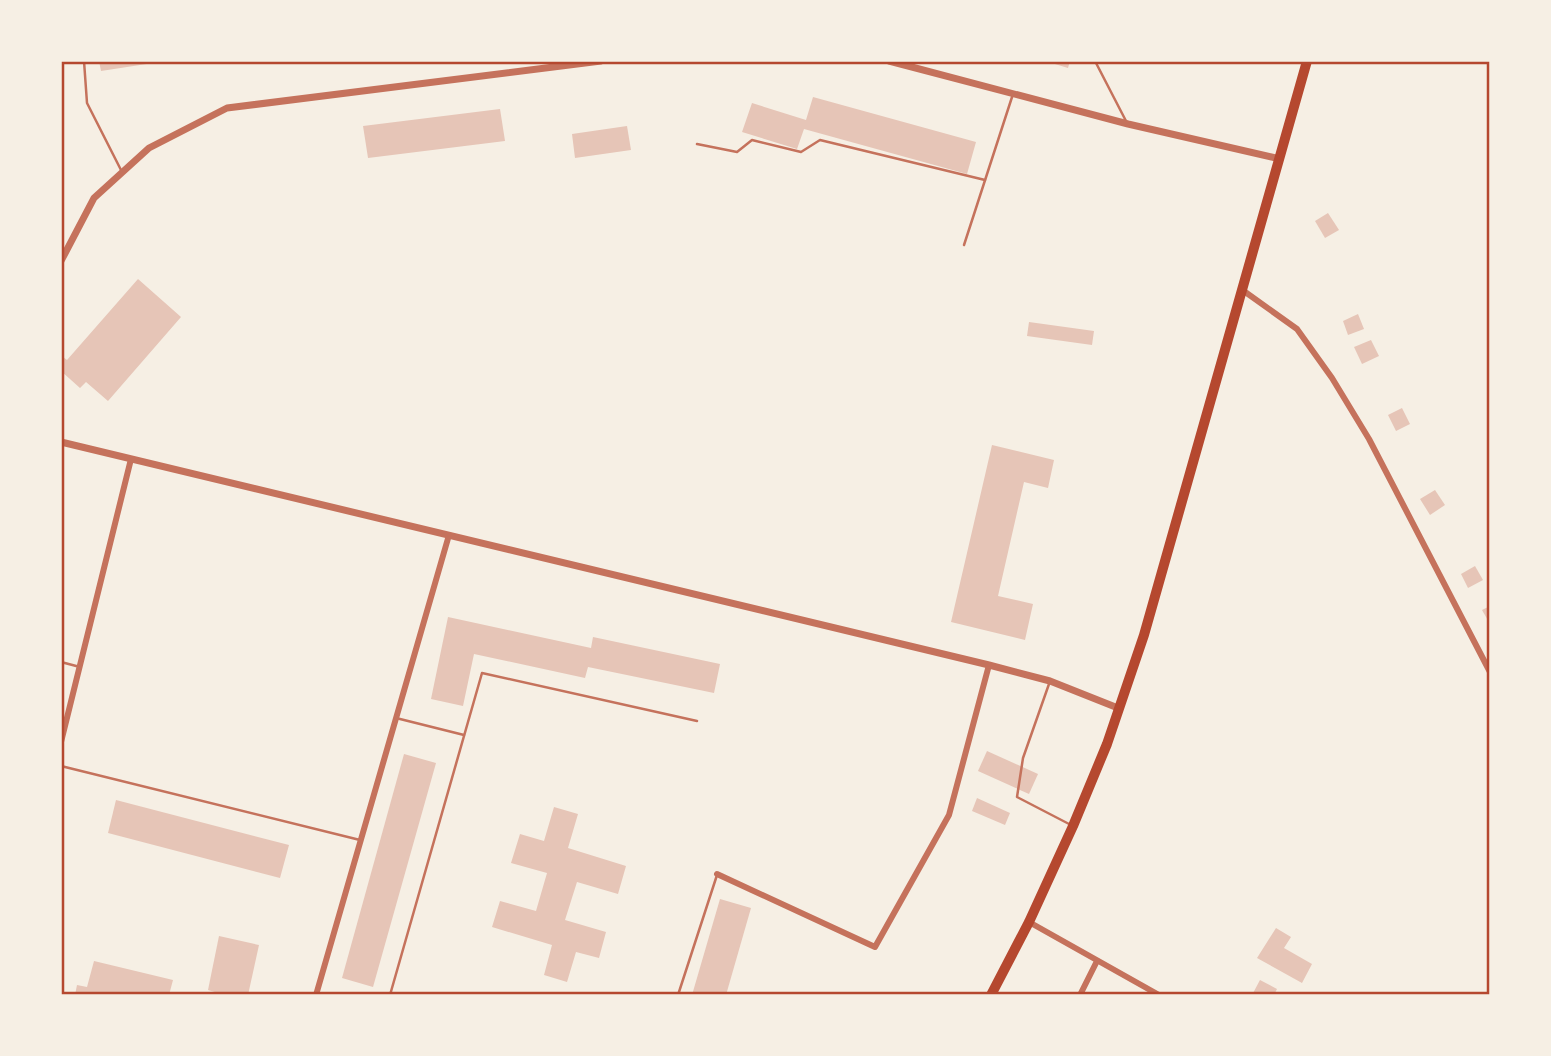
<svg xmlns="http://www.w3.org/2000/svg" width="1551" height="1056" viewBox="0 0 1551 1056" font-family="Montserrat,sans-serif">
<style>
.building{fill:#e6c5b7}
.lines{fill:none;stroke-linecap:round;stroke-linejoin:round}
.service{stroke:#c5725c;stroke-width:2.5}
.minor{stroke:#c5725c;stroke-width:6}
.tertiary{stroke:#c5725c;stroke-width:7}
.trunk{stroke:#b5482f;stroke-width:10}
.neatline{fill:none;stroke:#b5482f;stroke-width:2.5}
</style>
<rect width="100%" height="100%" fill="#f6efe4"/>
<g class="building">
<polygon points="99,61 152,61 153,63 101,71"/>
<polygon points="1045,61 1070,61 1068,68"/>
<polygon points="813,97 976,142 967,174 804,129 797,149 742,132 752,103 806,120"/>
<polygon points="500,109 505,141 368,158 363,126"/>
<polygon points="627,126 631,150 575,158 572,134"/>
<polygon points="1328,213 1339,230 1325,238 1315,221"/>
<polygon points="138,279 181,317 108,401 86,382 80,388 61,371 61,359 63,357 67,360"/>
<polygon points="1358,314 1364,329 1348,335 1343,321"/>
<polygon points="1029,322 1094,331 1092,345 1027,336"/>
<polygon points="1371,340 1379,356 1362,364 1354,347"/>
<polygon points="1402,408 1410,424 1396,431 1388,415"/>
<polygon points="992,445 1054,460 1048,488 1024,482 998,596 1033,604 1025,640 951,622"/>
<polygon points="1435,490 1445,505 1430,515 1420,499"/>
<polygon points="1475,566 1483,580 1468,588 1461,574"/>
<polygon points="1490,606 1490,624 1482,610"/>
<polygon points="448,617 591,648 593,637 720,664 714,693 588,667 585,678 474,654 463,706 431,699"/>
<polygon points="987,751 1038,774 1029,794 978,771"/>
<polygon points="404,754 436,763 373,987 342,978"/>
<polygon points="977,798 1010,813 1005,825 972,811"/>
<polygon points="116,800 289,845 280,878 108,833"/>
<polygon points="554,807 578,814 568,848 626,866 618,894 577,882 565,920 606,932 599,958 576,952 567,982 544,975 552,945 492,927 500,901 536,911 547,873 511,863 520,834 544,841"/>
<polygon points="720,899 751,908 726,995 692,995"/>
<polygon points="1276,928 1291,937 1284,948 1312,964 1302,983 1257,958"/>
<polygon points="219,936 259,945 248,995 225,995 208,990"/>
<polygon points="94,961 173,980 169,995 75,995 77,985 87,987"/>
<polygon points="1260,980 1277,989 1274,995 1252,995"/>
</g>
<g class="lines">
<g class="service">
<polyline points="84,61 87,103 122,172"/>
<polyline points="1095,61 1126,121"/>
<polyline points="697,144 737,152 752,140 801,152 820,140 985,180"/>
<polyline points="964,245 1013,94"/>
<polyline points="61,662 80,667"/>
<polyline points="1049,684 1023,758 1017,797 1071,825"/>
<polyline points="396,718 464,735"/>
<polyline points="61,766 360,840"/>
<polyline points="390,995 482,673 697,721"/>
<polyline points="678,995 717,875"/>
</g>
<g class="minor">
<polyline points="1241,289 1297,329 1332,378 1369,439 1490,672"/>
<polyline points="61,742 131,459"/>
<polyline points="717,874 875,947 949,815 989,665"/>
<polyline points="1029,922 1159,995"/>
<polyline points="316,995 449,535"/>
<polyline points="1080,995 1097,961"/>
</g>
<g class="tertiary">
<polyline points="889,61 1128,124 1280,159"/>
<polyline points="61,261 94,198 149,148 227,108 601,61"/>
<polyline points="61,442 989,665 1050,681 1118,708"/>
</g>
<polyline class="trunk" points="991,995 1029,922 1073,826 1107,744 1144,635 1307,61"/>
</g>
<rect width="1551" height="1056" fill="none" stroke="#f6efe4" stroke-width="126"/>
<rect x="63" y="63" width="1425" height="930" class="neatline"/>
</svg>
